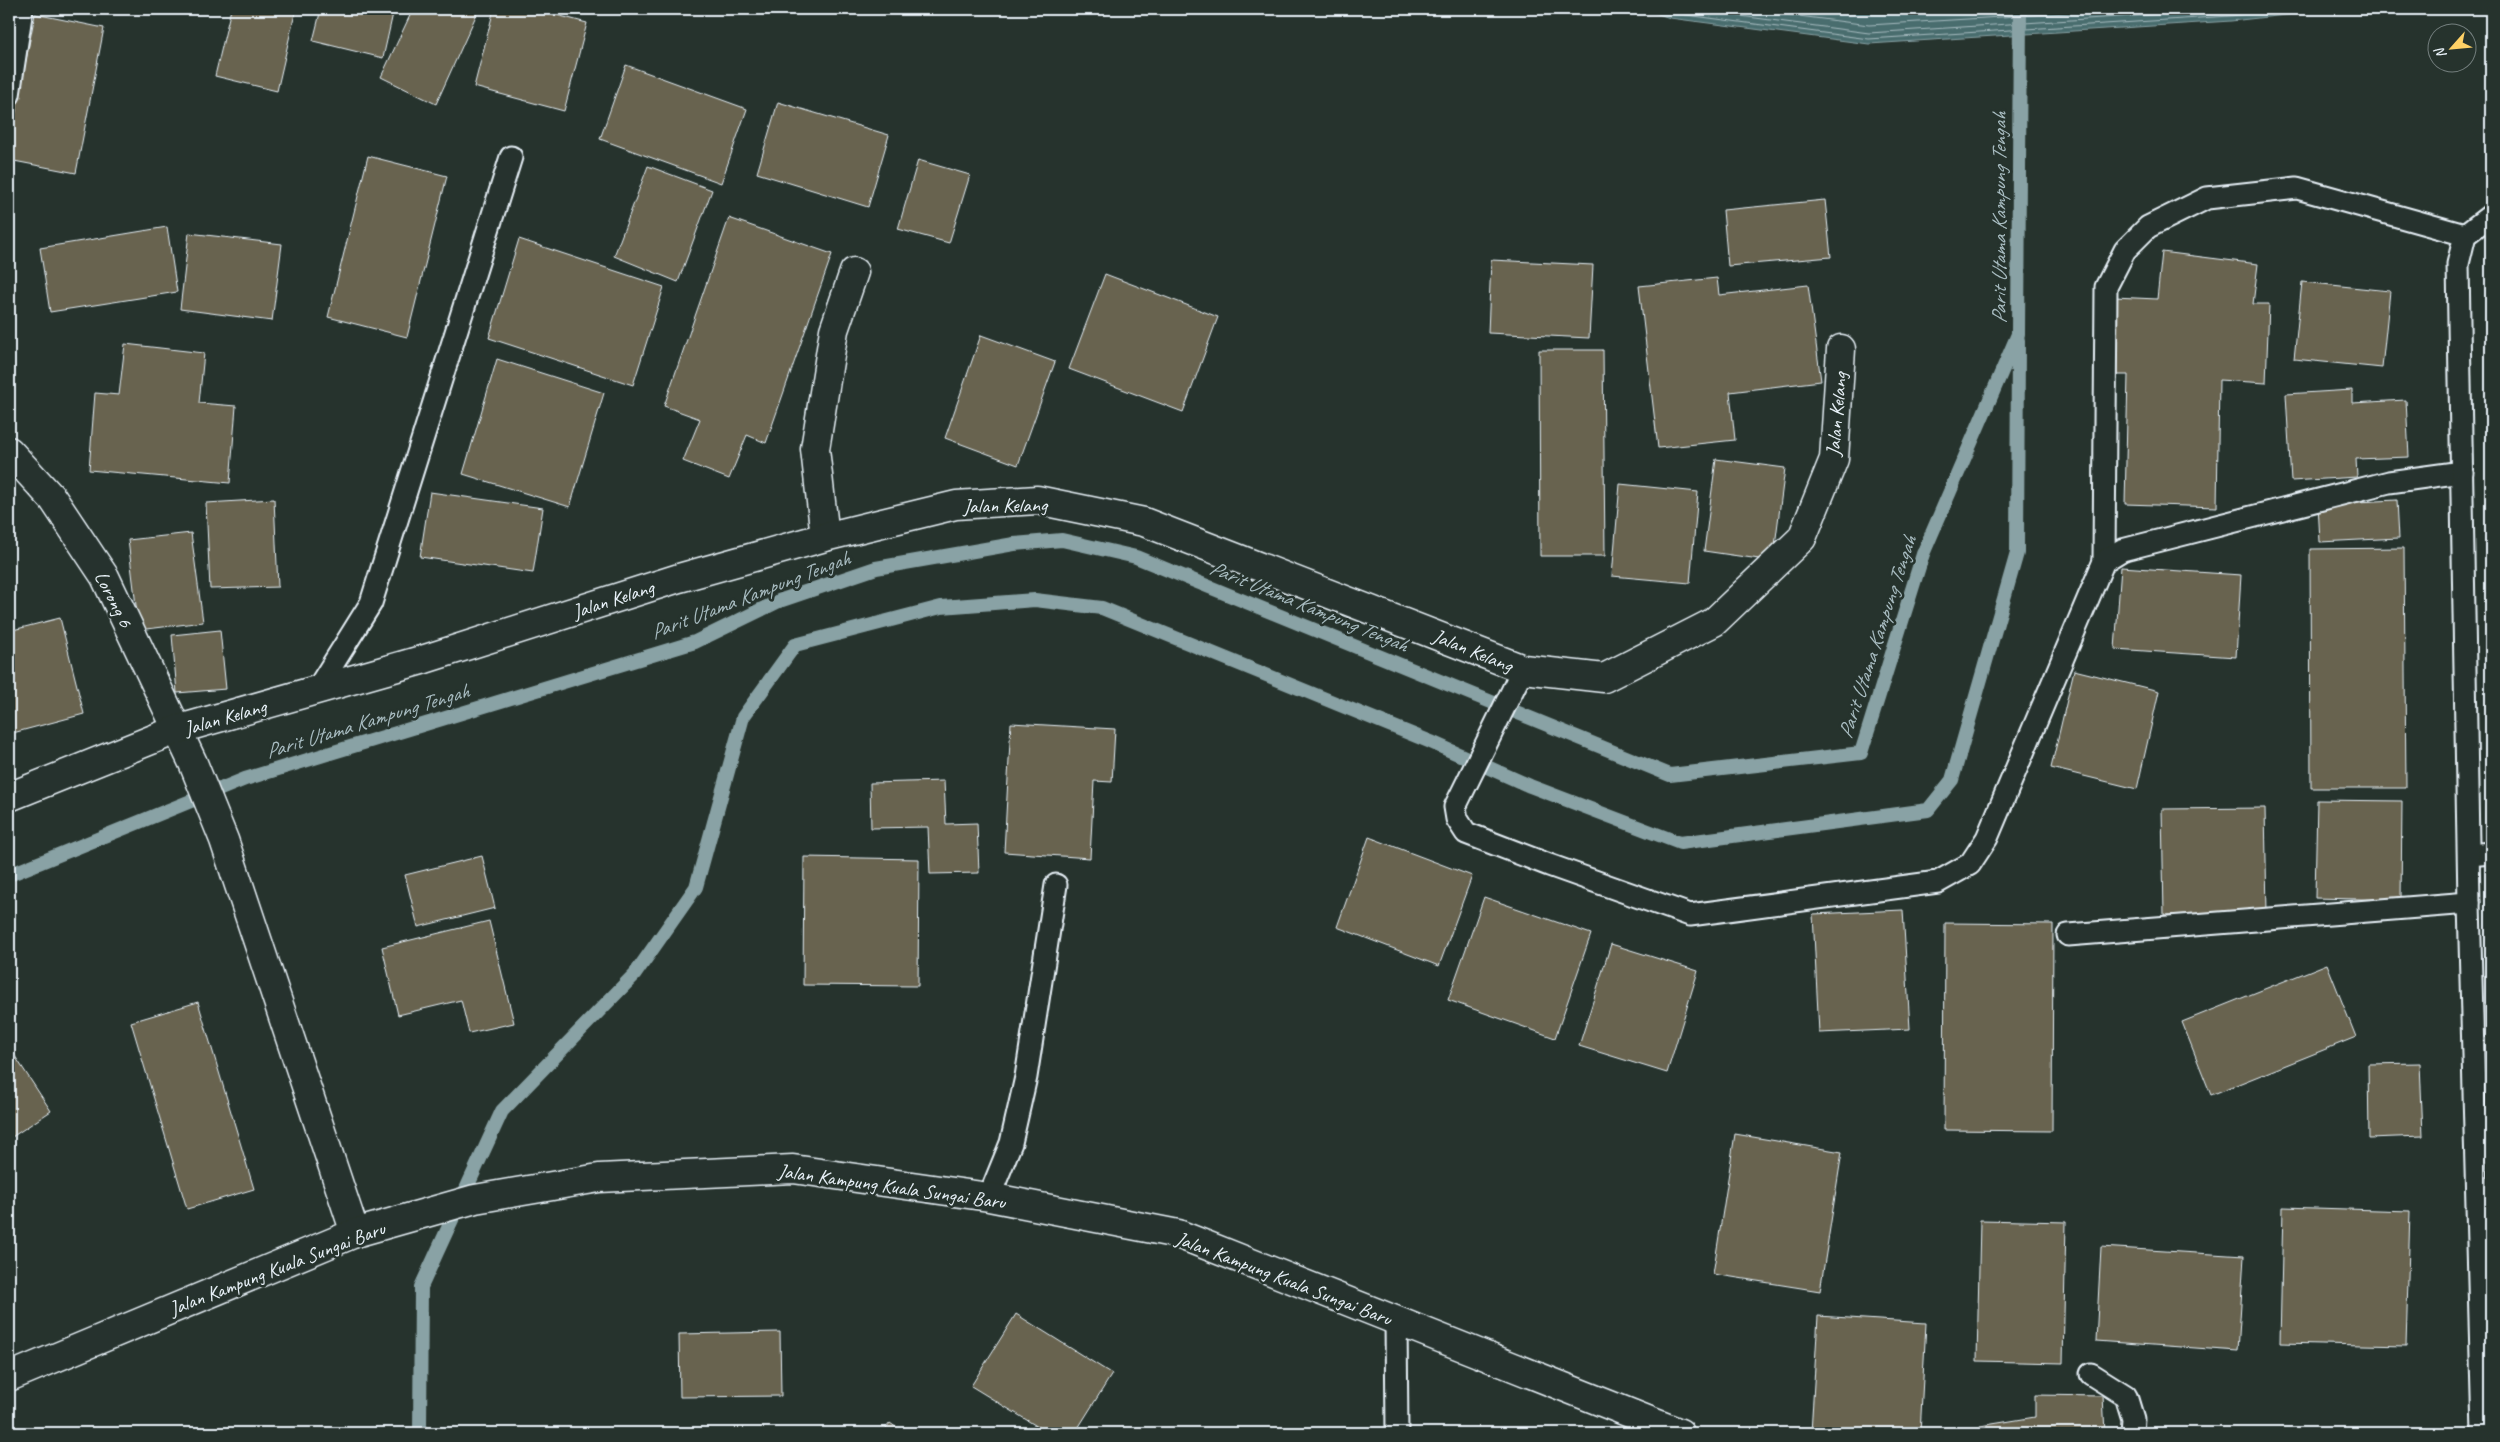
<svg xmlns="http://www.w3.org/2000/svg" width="2500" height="1442" viewBox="0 0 2500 1442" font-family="Caveat,sans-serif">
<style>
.water{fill:#496d6e;stroke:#89a2a5}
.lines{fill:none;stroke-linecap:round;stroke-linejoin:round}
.shore{stroke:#a8bcc1;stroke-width:1}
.stream{stroke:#89a2a5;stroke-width:14}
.building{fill:#676450;stroke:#e8f1f8}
.lane-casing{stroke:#e8f1f8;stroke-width:25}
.street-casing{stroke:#e8f1f8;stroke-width:31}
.secondary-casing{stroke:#e8f1f8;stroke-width:31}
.lane{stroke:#26332d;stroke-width:21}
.street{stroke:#26332d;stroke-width:28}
.secondary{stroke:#26332d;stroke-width:28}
.labels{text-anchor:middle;stroke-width:5;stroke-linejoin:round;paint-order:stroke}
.street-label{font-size:20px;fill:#e8f1f8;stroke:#26332d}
.water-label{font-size:21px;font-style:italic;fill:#a8bcc1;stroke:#26332d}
</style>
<rect width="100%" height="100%" fill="#26332d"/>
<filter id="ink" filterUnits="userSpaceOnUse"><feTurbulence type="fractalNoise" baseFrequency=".02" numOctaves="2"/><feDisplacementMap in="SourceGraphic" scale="10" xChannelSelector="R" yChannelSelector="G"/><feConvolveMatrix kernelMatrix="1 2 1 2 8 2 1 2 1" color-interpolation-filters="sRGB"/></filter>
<g filter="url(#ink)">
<polygon class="water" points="1643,9 2340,9 2231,21 1869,44 1670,18"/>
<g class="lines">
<g class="shore">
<polyline points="1658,9 1671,13 1869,39 2230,16 2296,9"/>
<polyline points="1687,9 1869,33 2242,9"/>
<polyline points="1744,9 1869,25 2133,9"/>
</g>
<g class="stream">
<polyline points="9,875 245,779 695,642 779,601 876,568 1014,544 1062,540 1136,557 1670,775 1861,753 1923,554 2018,334 2020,9"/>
<polyline points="420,1433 421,1287 502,1111 635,974 696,887 743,717 795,645 941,607 1035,600 1102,608 1431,742 1530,786 1680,843 1928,810 1952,780 2017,553 2018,340"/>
</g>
</g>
<g class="building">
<polygon points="231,9 296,9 277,91 215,76"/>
<polygon points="321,9 394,9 383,58 313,41"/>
<polygon points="413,9 479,9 436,104 381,77"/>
<polygon points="494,9 534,9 587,23 564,111 474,87"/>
<polygon points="35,14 104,28 76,173 9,160 9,147"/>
<polygon points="626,65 747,109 721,183 600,139"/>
<polygon points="778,102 889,135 868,207 757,173"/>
<polygon points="368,156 447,176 407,337 328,317"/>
<polygon points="918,160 970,175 949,243 898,229"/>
<polygon points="648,166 712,190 678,282 614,256"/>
<polygon points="1825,200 1831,257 1728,266 1723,210"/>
<polygon points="729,218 832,254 766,443 747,435 729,479 683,461 700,419 664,406"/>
<polygon points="167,227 177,292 50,312 40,248"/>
<polygon points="189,233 282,244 272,321 180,309"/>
<polygon points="519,239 664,287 633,385 489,338"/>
<polygon points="2162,252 2258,264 2253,304 2269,304 2266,383 2219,380 2217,507 2125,504 2128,375 2110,375 2114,297 2157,299"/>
<polygon points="1491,260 1593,265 1589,338 1488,333"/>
<polygon points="1105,274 1218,317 1183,412 1069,369"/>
<polygon points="1717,278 1719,295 1808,285 1821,381 1730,392 1735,440 1658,448 1639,286"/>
<polygon points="2302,282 2390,291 2382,368 2294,359"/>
<polygon points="981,335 1055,362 1018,465 945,438"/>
<polygon points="125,344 204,353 199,403 236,406 230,483 89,470 95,393 119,395"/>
<polygon points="1539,350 1603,350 1605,556 1540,556"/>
<polygon points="497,359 604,393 570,507 463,474"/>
<polygon points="2352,390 2352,403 2406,400 2409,457 2356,459 2357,477 2291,481 2286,394"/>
<polygon points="1716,459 1785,468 1773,561 1704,551"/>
<polygon points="1620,484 1698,492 1690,583 1612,576"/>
<polygon points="430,492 543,508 533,573 420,557"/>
<polygon points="274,499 278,587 210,589 206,503"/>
<polygon points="2397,500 2399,538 2320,542 2318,504"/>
<polygon points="191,533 203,622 139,630 128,540"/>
<polygon points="2404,548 2406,788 2311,788 2310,549"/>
<polygon points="2121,567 2241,575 2236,657 2115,649"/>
<polygon points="60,618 84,714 9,734 9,631"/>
<polygon points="220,630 226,689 177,693 172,635"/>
<polygon points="2074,670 2159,691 2137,789 2051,768"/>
<polygon points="1011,723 1115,729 1112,782 1094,781 1090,858 1004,852"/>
<polygon points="944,781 946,824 977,823 979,873 930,874 928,827 871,828 870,783"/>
<polygon points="2317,800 2402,801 2401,900 2315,898"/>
<polygon points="2265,808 2267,913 2164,915 2162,809"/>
<polygon points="1369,837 1472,876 1439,966 1337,927"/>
<polygon points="482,856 495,908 418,927 405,875"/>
<polygon points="804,857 919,859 918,986 803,985"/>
<polygon points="1484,897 1591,934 1555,1038 1448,1000"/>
<polygon points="1903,910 1910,1029 1819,1033 1813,914"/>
<polygon points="489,921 514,1023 469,1033 461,1000 398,1015 382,947"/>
<polygon points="1945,923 2053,924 2052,1131 1944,1130"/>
<polygon points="1611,944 1698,971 1667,1073 1579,1046"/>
<polygon points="2327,964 2356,1037 2211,1095 2182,1022"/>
<polygon points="198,1002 254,1189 187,1209 131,1022"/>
<polygon points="9,1047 51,1111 9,1139"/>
<polygon points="2420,1063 2423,1136 2369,1138 2368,1064"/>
<polygon points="1735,1134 1842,1152 1820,1291 1713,1274"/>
<polygon points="2283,1207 2410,1211 2406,1346 2280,1343"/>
<polygon points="1980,1220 2066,1222 2063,1363 1977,1361"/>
<polygon points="2101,1247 2244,1256 2238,1351 2096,1341"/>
<polygon points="1016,1314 1112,1374 1075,1433 1048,1433 971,1386"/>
<polygon points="1818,1316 1926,1323 1920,1433 1811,1433"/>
<polygon points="780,1332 781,1396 680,1397 679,1334"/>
<polygon points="2035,1395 2103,1396 2105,1433 1982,1433 1980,1426 2035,1417"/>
<polygon points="890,1423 904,1433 882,1433"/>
</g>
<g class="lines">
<defs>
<g id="lane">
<polyline points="9,95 22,9"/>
<polyline points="2104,561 2106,287 2125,250 2148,227 2207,198 2297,188 2465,235"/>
<polyline points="1523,669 1455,807 1457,819 1466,833 1549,865 1690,915 1938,882 1970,864 1987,838 2104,561 2122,550 2389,482 2462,472"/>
<polyline points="316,691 371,603 511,157"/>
<polyline points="2469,855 2491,853"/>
<polyline points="2068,935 2469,903"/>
<polyline points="989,1197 1011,1143 1026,1077 1056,885"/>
<polyline points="1396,1321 1397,1433"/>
<polyline points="2091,1374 2126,1396 2133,1419 2132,1433"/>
<polyline points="2483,1433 2469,903 2458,264 2465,235 2491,215"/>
</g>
<g id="street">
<polyline points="9,451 53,499 105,577 193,763 224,840 355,1233"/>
<polyline points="825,537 815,449 834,330 854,272"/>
<polyline points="9,797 176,730 425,659 679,578 825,537 956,505 1037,500 1144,522 1523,669 1604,678 1714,622 1802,538 1834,459 1841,349"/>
</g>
<polyline id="secondary" points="9,1377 355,1233 475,1199 599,1178 793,1169 989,1197 1178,1234 1680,1433"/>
</defs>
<use href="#lane" class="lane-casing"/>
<use href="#street" class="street-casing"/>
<use href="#secondary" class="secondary-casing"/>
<use href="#lane" class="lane"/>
<use href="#street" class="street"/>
<use href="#secondary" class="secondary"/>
</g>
</g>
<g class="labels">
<g class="street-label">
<text transform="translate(1836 414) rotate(-85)" y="7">Jalan Kelang</text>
<text transform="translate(1005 505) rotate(-1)" y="7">Jalan Kelang</text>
<text transform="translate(114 599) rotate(63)" y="7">Lorong 6</text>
<text transform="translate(613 599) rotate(-18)" y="7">Jalan Kelang</text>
<text transform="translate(1473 650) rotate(22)" y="7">Jalan Kelang</text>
<text transform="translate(225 717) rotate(-16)" y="7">Jalan Kelang</text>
<text transform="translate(892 1186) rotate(8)" y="7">Jalan Kampung Kuala Sungai Baru</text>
<text transform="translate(277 1268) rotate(-21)" y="7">Jalan Kampung Kuala Sungai Baru</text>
<text transform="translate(1284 1278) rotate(21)" y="7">Jalan Kampung Kuala Sungai Baru</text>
</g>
<g class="water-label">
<text transform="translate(1999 218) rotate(-90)" y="7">Parit Utama Kampung Tengah</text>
<text transform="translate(750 595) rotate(-21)" y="7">Parit Utama Kampung Tengah</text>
<text transform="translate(1309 606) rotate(22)" y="7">Parit Utama Kampung Tengah</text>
<text transform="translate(1877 637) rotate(-72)" y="7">Parit Utama Kampung Tengah</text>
<text transform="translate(367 721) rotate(-17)" y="7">Parit Utama Kampung Tengah</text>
</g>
</g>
<rect width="2500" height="1442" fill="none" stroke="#26332d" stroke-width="30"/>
<rect x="15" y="15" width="2470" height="1412" fill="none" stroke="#e8f1f8" stroke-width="2" filter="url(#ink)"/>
<g transform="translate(2452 48) rotate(243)"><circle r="24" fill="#26332d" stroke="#747f7e"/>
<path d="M0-4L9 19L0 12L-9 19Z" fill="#ffd166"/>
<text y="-8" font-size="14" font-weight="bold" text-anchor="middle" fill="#e8f1f8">N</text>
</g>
</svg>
